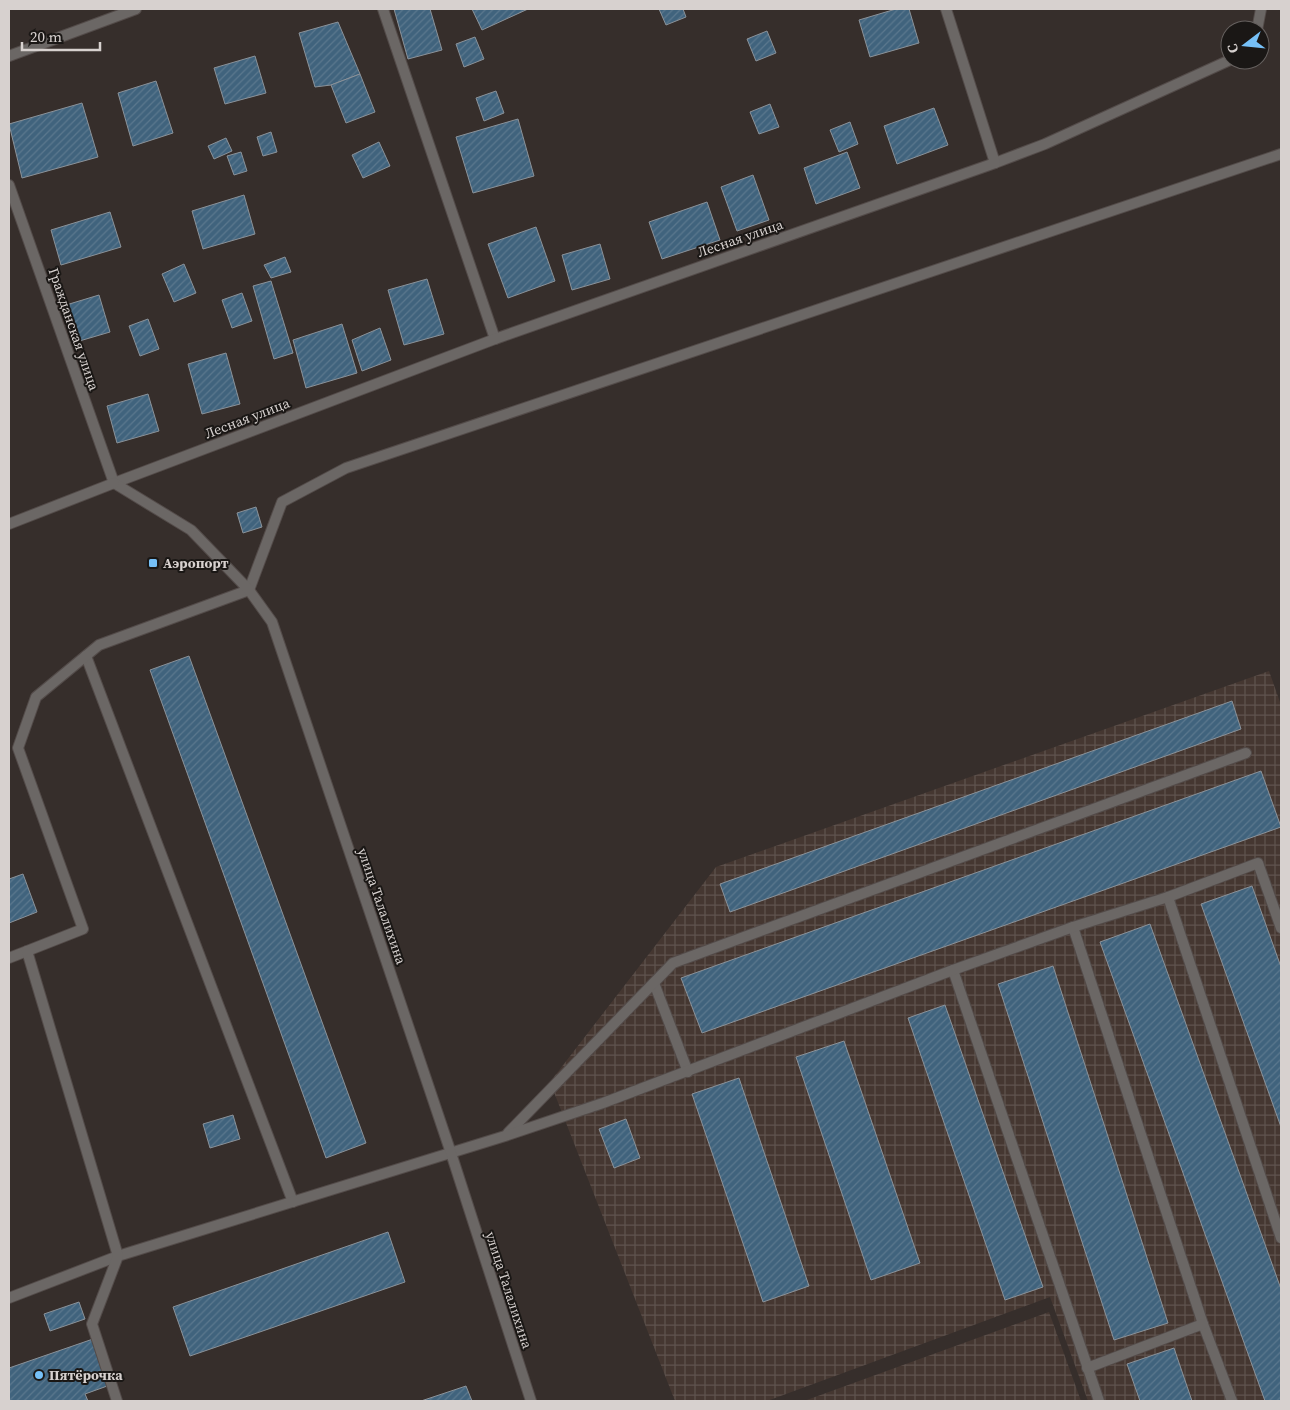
<svg xmlns="http://www.w3.org/2000/svg" width="1290" height="1410" viewBox="0 0 1290 1410" font-family="'Source Serif 4',serif">
<style>
.industrial{fill:url(#industrial-grid)}
.building{fill:url(#building-hatch);stroke:#8b9299}
.lines{fill:none;stroke-linecap:round;stroke-linejoin:round}
.service-casing{stroke:#534b49;stroke-width:12}
.minor-casing{stroke:#534b49;stroke-width:12}
.tertiary-casing{stroke:#534b49;stroke-width:12}
.service{stroke:#6b6765;stroke-width:10}
.minor{stroke:#6b6765;stroke-width:10}
.tertiary{stroke:#6b6765;stroke-width:10}
.poi-dot{fill:#76c0f7;stroke:#1a1715;stroke-width:2}
.labels{text-anchor:middle;stroke-width:4;stroke-linejoin:round;paint-order:stroke}
.street-label{font-size:14px;fill:#d7d1cf;stroke:#1a1715}
.poi-label{font-size:14px;font-weight:bold;fill:#d7d1cf;stroke:#1a1715;text-anchor:start}
</style>
<defs>
<pattern id="industrial-grid" width="8" height="8" patternUnits="userSpaceOnUse" patternTransform="scale(1.25)"><rect width="8" height="8" fill="#453731"/><path d="M0 4h8M4 0v8" fill="none" stroke="#5f534e"/></pattern>
<pattern id="building-hatch" width="6" height="6" patternUnits="userSpaceOnUse" patternTransform="scale(1.25)"><rect width="6" height="6" fill="#40637d"/><path d="M-1 1l2-2M0 6l6-6M5 7l2-2" fill="none" stroke="#5b788e"/></pattern>
</defs>
<rect width="100%" height="100%" fill="#362e2b"/>
<g class="industrial">
<polygon points="1269,671 1281,705 1281,1401 1088,1401 1050,1297 767,1401 675,1401 550,1082 716,867"/>
<polygon points="1049,1312 1081,1401 804,1401"/>
</g>
<g class="building">
<polygon points="394,9 430,9 442,50 408,59"/>
<polygon points="472,9 528,9 482,30"/>
<polygon points="659,9 683,9 686,17 666,25"/>
<polygon points="896,9 909,9 919,43 870,57 859,20"/>
<polygon points="338,22 360,74 331,85 315,87 299,33"/>
<polygon points="767,31 776,53 756,61 747,39"/>
<polygon points="475,37 484,59 464,67 456,44"/>
<polygon points="255,56 266,93 225,104 214,68"/>
<polygon points="360,74 375,112 346,123 331,85"/>
<polygon points="156,81 173,133 133,146 118,93"/>
<polygon points="496,91 504,113 484,121 476,98"/>
<polygon points="82,103 98,157 22,178 9,124"/>
<polygon points="770,104 779,127 759,134 750,112"/>
<polygon points="934,108 948,145 897,164 884,126"/>
<polygon points="518,119 534,176 473,193 456,137"/>
<polygon points="850,122 858,144 839,152 830,130"/>
<polygon points="271,132 277,152 263,156 257,137"/>
<polygon points="226,138 232,151 214,159 208,146"/>
<polygon points="379,142 390,166 363,178 352,155"/>
<polygon points="241,152 247,171 234,175 227,156"/>
<polygon points="847,152 860,188 816,204 804,168"/>
<polygon points="753,175 769,220 737,231 721,187"/>
<polygon points="244,195 255,234 203,249 192,211"/>
<polygon points="707,202 720,240 662,259 649,222"/>
<polygon points="110,212 121,247 61,265 51,230"/>
<polygon points="536,227 555,281 508,298 488,244"/>
<polygon points="600,244 610,279 572,290 562,255"/>
<polygon points="285,257 291,272 271,278 264,265"/>
<polygon points="184,264 196,293 174,302 162,274"/>
<polygon points="427,279 444,334 404,345 388,290"/>
<polygon points="271,281 293,353 274,359 253,286"/>
<polygon points="242,293 252,321 232,328 222,300"/>
<polygon points="99,295 110,332 76,342 66,305"/>
<polygon points="148,319 159,349 140,356 129,326"/>
<polygon points="342,324 357,373 306,388 293,340"/>
<polygon points="380,328 391,360 362,371 352,340"/>
<polygon points="226,353 240,404 202,414 188,364"/>
<polygon points="148,394 159,431 117,443 107,406"/>
<polygon points="256,507 262,527 243,533 237,513"/>
<polygon points="189,656 366,1143 326,1158 150,670"/>
<polygon points="1232,701 1241,729 730,912 720,884"/>
<polygon points="1261,771 1281,827 702,1033 681,978"/>
<polygon points="23,874 37,912 9,923 9,879"/>
<polygon points="1252,886 1281,967 1281,1127 1201,904"/>
<polygon points="1150,924 1281,1289 1281,1401 1265,1401 1100,942"/>
<polygon points="1053,966 1168,1323 1114,1340 998,984"/>
<polygon points="945,1005 1043,1287 1005,1300 908,1018"/>
<polygon points="844,1041 920,1263 871,1280 796,1057"/>
<polygon points="739,1078 809,1286 763,1302 692,1094"/>
<polygon points="233,1115 240,1139 210,1148 203,1124"/>
<polygon points="626,1119 640,1158 614,1168 599,1129"/>
<polygon points="388,1232 405,1282 190,1356 173,1307"/>
<polygon points="79,1302 85,1319 50,1331 44,1314"/>
<polygon points="93,1339 110,1385 85,1394 88,1401 9,1401 9,1368"/>
<polygon points="1174,1348 1192,1401 1140,1401 1127,1364"/>
<polygon points="466,1386 472,1401 421,1401"/>
</g>
<g class="lines">
<defs>
<g id="service">
<polyline points="1257,30 1261,9"/>
<polyline points="995,163 1045,144 1230,60"/>
<polyline points="86,656 293,1202"/>
<polyline points="1168,897 1281,1238"/>
<polyline points="1073,927 1203,1324 1232,1401"/>
<polyline points="9,958 27,951"/>
<polyline points="953,970 1099,1401"/>
<polyline points="654,983 688,1072"/>
<polyline points="508,1133 673,963 1246,753"/>
<polyline points="9,1298 118,1256 505,1136 603,1103 953,970 1073,927 1168,897 1258,863 1281,928"/>
<polyline points="1087,1368 1203,1324"/>
<polyline points="117,1401 92,1324 118,1256 27,951 83,929 18,748 36,697 99,645 249,590 282,502 346,468 1281,154"/>
</g>
<g id="minor">
<polyline points="383,9 495,339"/>
<polyline points="9,56 136,9"/>
<polyline points="9,185 114,483"/>
<polyline points="114,483 495,339 995,163 946,9"/>
<polyline points="114,483 191,530 249,590 272,622 451,1153 531,1401"/>
</g>
<polyline id="tertiary" points="9,524 114,483"/>
</defs>
<use href="#service" class="service-casing"/>
<use href="#minor" class="minor-casing"/>
<use href="#tertiary" class="tertiary-casing"/>
<use href="#service" class="service"/>
<use href="#minor" class="minor"/>
<use href="#tertiary" class="tertiary"/>
</g>
<g class="poi-dot">
<rect x="148" y="558" width="10" height="10" rx="2.5"/>
<circle cx="39" cy="1375" r="5"/>
</g>
<g class="labels">
<g class="street-label">
<text transform="translate(740 238) rotate(-19)" y="5">Лесная улица</text>
<text transform="translate(74 329) rotate(71)" y="5">Гражданская улица</text>
<text transform="translate(247 418) rotate(-21)" y="5">Лесная улица</text>
<text transform="translate(382 906) rotate(71)" y="5">улица Талалихина</text>
<text transform="translate(509 1290) rotate(72)" y="5">улица Талалихина</text>
</g>
<g class="poi-label">
<text x="163" y="568">Аэропорт</text>
<text x="49" y="1380">Пятёрочка</text>
</g>
</g>
<rect width="1290" height="1410" fill="none" stroke="#d7d1cf" stroke-width="20"/>
<g transform="translate(1245 45) rotate(254)"><circle r="24" fill="#1a1715" stroke="#66615f"/>
<path d="M0-4L9 19L0 12L-9 19Z" fill="#76c0f7"/>
<text y="-8" font-size="14" font-weight="bold" text-anchor="middle" fill="#d7d1cf">С</text>
</g>
<path d="M22 42v8h78v-8" fill="none" stroke="#d7d1cf" stroke-width="2.5"/>
<text x="30" y="42" font-size="15" fill="#d7d1cf" stroke="#1a1715" stroke-width="4" paint-order="stroke">20 m</text>
</svg>
